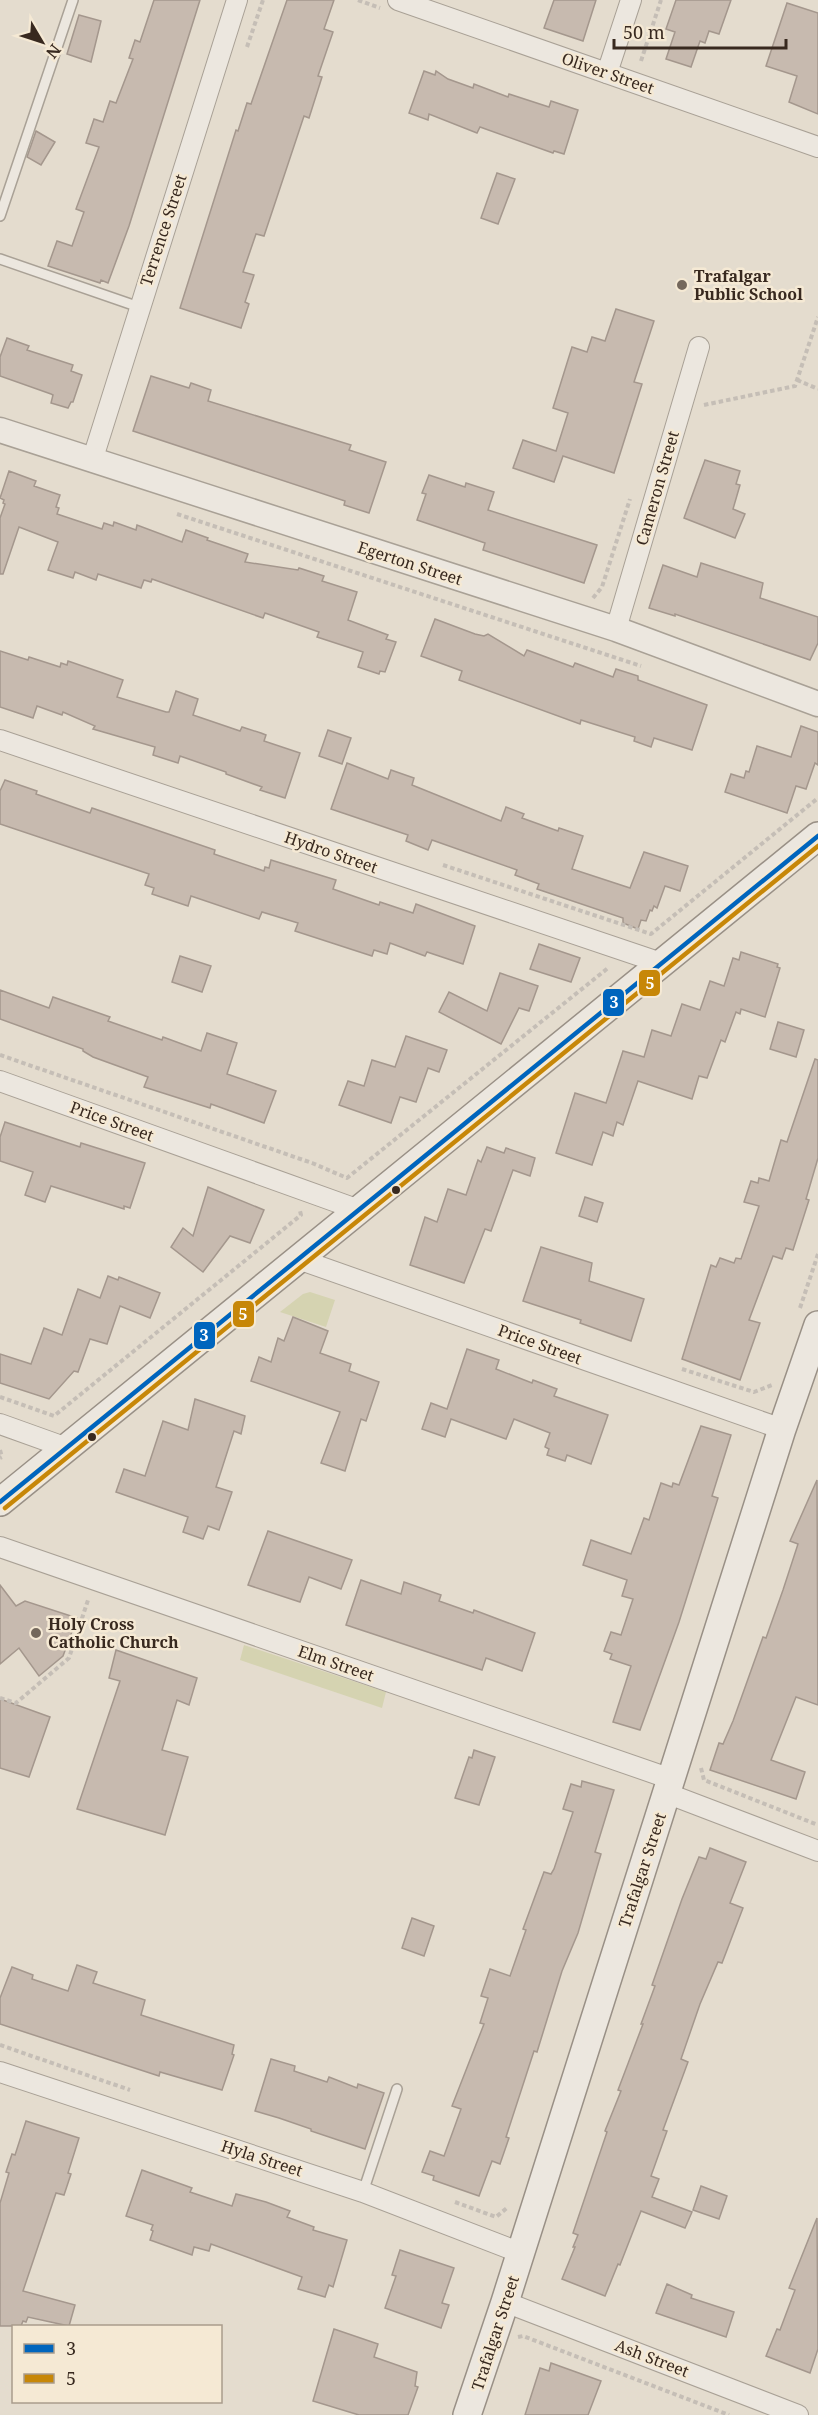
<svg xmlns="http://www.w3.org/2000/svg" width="818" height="2415" viewBox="0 0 818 2415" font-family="'Noto Serif',serif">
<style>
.green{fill:#d5d3b1}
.building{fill:#c7baaf;stroke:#a4978d;stroke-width:1.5}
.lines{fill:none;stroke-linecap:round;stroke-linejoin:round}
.service-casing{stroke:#a9a196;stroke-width:12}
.minor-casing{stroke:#a9a196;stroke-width:22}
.tertiary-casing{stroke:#a9a196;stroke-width:27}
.secondary-casing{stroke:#999086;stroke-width:30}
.path{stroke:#c5beb6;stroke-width:4;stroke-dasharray:4.5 3;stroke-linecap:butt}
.service{stroke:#ece7df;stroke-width:9}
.minor{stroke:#ece7df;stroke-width:20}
.tertiary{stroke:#ece7df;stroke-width:24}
.secondary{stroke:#ece7df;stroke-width:27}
.bus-1-casing{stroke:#f5e9d4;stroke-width:9}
.bus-2-casing{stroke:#f5e9d4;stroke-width:9}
.bus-1{stroke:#0065bd;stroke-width:4.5}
.bus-2{stroke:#c78708;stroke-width:4.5}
.poi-dot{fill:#74685c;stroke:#f5e9d4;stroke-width:2}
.bus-dot{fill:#38291f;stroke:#f5e9d4;stroke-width:2}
.labels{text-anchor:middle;stroke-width:5;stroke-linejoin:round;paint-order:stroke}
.street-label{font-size:16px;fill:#38291f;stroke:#f5e9d4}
.poi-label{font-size:16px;font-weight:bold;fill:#38291f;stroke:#f5e9d4;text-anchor:start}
.line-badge{stroke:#f5e9d4;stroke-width:2}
.badge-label{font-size:16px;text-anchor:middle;font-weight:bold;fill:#fff}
</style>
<rect width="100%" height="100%" fill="#e4dcce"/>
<g class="green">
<polygon points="310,1292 335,1300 326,1327 280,1312 303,1294"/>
<polygon points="244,1645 386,1692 382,1708 240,1660"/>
</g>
<g class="building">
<polygon points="154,0 200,0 129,226 108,283 101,280 100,283 48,266 57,241 72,246 84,212 76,209 99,147 86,143 94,119 103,122 110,101 116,103 133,59 129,58 135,40 140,42"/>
<polygon points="287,0 334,0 324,29 333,32 318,76 322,77 309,118 304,116 264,236 256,234 243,272 254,275 245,302 249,304 241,328 180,308 236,130 238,131 247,103 251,104"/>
<polygon points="554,0 596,0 583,41 544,28"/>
<polygon points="676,0 731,0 719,34 709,31 705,43 700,41 691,67 666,59 675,32 666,29"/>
<polygon points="787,3 818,13 818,114 789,102 797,76 766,66"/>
<polygon points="79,15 101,21 91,62 67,54"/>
<polygon points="424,71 435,75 436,71 448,79 473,88 474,84 508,97 509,94 549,107 551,101 578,110 564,154 554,151 553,153 480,127 477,133 429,114 428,120 409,113"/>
<polygon points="36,131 55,142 41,165 27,157"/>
<polygon points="497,173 515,179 498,224 481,218"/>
<polygon points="616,309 654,321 634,382 642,384 614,473 563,456 554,482 513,468 523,440 556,451 568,413 553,408 572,347 587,352 592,337 605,341"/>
<polygon points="7,338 29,346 27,350 73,365 71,371 82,375 73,402 71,402 68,408 51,403 53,395 51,394 0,376 0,357"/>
<polygon points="151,376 189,388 191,383 211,390 208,401 351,445 349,450 386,462 369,513 344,505 345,501 133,431"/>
<polygon points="705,460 740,471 736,484 740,485 733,509 745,514 735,538 684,518"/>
<polygon points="9,471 36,481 34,486 60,495 56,507 59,508 57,514 102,529 104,523 113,526 114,522 136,530 137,525 182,542 186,530 208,538 207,540 248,554 245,562 298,570 299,568 324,576 322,581 357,592 348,620 388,635 386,639 396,642 385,672 380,671 379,674 358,667 363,652 317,637 319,632 265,613 263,618 152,579 151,582 144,580 141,588 98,574 96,580 75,572 73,578 48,570 58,542 19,527 3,574 0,574 0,518 5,504 3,503 4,500 0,498"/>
<polygon points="429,475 465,487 466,483 494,492 488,510 597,545 584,583 483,550 485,543 417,520 426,494 422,493"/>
<polygon points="701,563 763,583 760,598 818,617 818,643 810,660 675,614 675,616 649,608 663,565 697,577"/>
<polygon points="435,619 475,634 484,636 488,634 524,656 527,650 573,667 575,663 613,677 616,669 638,676 638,680 707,705 692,750 654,738 651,747 634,741 635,737 581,720 580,724 459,680 462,671 421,656"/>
<polygon points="0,651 28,660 29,657 60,667 61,663 67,665 68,661 123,680 117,697 166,712 169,712 176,691 198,699 193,715 240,731 242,727 261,733 266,735 264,741 300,753 285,798 260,790 262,787 226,774 226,772 180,756 178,763 153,755 155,747 93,729 95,726 63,712 62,715 37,706 33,718 0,707"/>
<polygon points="801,726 818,732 818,765 815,763 806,789 796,786 787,813 725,792 731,774 744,778 746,771 749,772 757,746 791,757"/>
<polygon points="328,730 351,738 342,764 319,756"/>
<polygon points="347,763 388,779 391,770 414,778 412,785 501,821 506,807 524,814 522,818 558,831 559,828 583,836 572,869 630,888 644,852 688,866 680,891 665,886 657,908 654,906 652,911 650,910 646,921 641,920 638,929 623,923 623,918 537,889 539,884 515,875 517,870 432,840 428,850 406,841 408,835 331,809"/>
<polygon points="5,780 37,791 36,794 90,813 92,808 215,850 214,854 264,871 265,867 269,868 271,860 336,880 333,889 379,905 380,902 413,913 416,904 475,926 463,964 427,952 425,956 390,943 387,954 374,950 372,956 295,931 298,923 262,912 259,919 191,896 188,906 152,894 154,888 145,885 149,874 0,824 0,791"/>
<polygon points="539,944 580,958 571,982 530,969"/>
<polygon points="741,952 778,964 777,967 780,968 765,1017 741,1009 740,1014 736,1012 725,1042 721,1040 707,1078 699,1076 692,1099 638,1081 623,1125 617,1122 613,1136 603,1132 592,1165 556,1153 575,1093 606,1103 623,1051 644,1057 652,1030 671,1036 682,1004 700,1010 710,981 724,986 733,958 739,960"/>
<polygon points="180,956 211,966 202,992 172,982"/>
<polygon points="500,973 538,986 529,1011 519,1008 501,1044 439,1012 449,992 487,1011"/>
<polygon points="0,990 49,1008 53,997 110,1017 108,1021 162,1040 163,1037 201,1051 207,1033 237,1043 227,1074 276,1091 264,1123 211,1104 210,1108 144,1087 148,1077 93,1057 83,1051 83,1049 0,1019"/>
<polygon points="778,1022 804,1030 796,1057 770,1049"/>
<polygon points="406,1036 447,1050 439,1072 428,1068 416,1102 400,1097 391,1123 339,1105 348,1081 364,1086 372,1060 395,1067"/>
<polygon points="815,1059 818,1060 818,1158 806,1199 809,1200 793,1250 786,1248 782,1259 773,1256 749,1320 760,1323 740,1380 682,1359 711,1265 716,1267 720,1258 734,1263 736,1258 741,1259 759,1206 744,1202 751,1181 758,1183 759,1178 769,1181 781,1140 787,1142"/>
<polygon points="5,1122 80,1147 81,1143 145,1163 130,1208 124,1206 124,1209 51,1186 45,1202 25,1195 33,1172 0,1161 0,1137"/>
<polygon points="487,1147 504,1153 506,1148 535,1158 530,1176 513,1170 491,1231 485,1229 464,1283 410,1265 425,1217 437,1222 448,1189 466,1195 478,1160 481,1162"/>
<polygon points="208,1187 264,1210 250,1243 230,1236 203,1272 171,1247 183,1228 193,1236"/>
<polygon points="585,1197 603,1203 597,1222 579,1216"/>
<polygon points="541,1247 592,1263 589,1281 644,1299 631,1341 580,1323 581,1320 523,1301"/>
<polygon points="108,1276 118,1280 119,1277 160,1293 150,1318 120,1306 107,1344 90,1339 78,1372 74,1371 49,1399 0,1383 0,1354 31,1364 44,1328 62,1335 78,1289 100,1298"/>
<polygon points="293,1317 328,1331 320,1353 351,1364 349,1371 379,1382 366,1421 361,1419 345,1471 321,1463 340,1412 251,1381 259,1357 271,1362 278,1338 284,1341"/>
<polygon points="467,1349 499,1360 496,1369 532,1383 533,1380 557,1389 554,1396 608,1415 591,1464 567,1455 565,1461 547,1455 549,1449 545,1447 550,1433 514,1419 506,1439 451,1419 445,1437 422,1429 431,1403 447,1409"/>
<polygon points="195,1399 245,1416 241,1434 234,1431 216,1487 232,1492 219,1530 208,1526 203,1539 183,1532 188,1517 116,1492 124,1469 145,1476 163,1421 188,1430"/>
<polygon points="701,1426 731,1435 712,1496 718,1498 679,1622 640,1730 613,1722 631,1666 610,1659 612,1654 604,1651 611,1632 621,1635 633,1599 622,1596 627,1580 583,1565 591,1540 631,1554 644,1518 649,1520 661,1483 672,1487 673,1483 679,1485"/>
<polygon points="817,1480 818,1705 796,1697 771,1760 805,1772 796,1799 710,1770 719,1743 723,1744 733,1721 763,1637 766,1638 783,1590 798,1544 790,1541"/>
<polygon points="268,1531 352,1560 341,1589 309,1577 300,1602 248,1585"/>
<polygon points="361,1580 401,1594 404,1582 441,1595 439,1601 473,1613 474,1610 535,1633 522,1671 486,1658 482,1670 346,1625"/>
<polygon points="0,1585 16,1606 25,1601 77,1618 63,1656 39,1676 19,1648 0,1664"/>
<polygon points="116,1650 197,1678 189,1705 177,1700 162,1750 188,1757 165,1835 77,1809 120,1681 109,1678"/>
<polygon points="0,1699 50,1717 29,1777 0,1768"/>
<polygon points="474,1750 495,1757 479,1805 455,1798 469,1757 472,1758"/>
<polygon points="582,1781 614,1790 595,1852 601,1854 578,1933 562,1971 537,2052 534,2051 506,2137 509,2138 500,2164 492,2161 479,2196 433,2180 434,2176 422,2172 430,2151 444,2156 461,2109 452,2106 484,2024 480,2023 488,1998 481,1996 490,1969 510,1976 526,1930 523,1929 544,1872 551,1874 554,1869 573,1812 563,1809 571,1784 581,1787"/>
<polygon points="710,1848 746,1862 730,1903 743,1908 722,1963 718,1962 700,2004 681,2059 688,2062 663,2130 667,2131 651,2176 659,2179 652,2197 692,2212 685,2228 641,2211 620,2265 618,2264 605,2296 562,2279 575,2247 573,2247 578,2235 573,2233 607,2132 605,2131 621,2091 618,2090 643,2024 641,2024 655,1986 652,1985 682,1899 699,1857 706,1859"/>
<polygon points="412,1918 434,1926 424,1956 402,1948"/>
<polygon points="77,1965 97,1972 93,1983 145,2000 141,2015 234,2045 232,2054 234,2055 222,2090 160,2072 159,2076 0,2024 0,1998 12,1967 33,1975 32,1979 68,1991"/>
<polygon points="271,2059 295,2066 294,2071 327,2082 329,2077 357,2088 358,2084 384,2093 365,2149 311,2131 311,2129 279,2118 255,2111"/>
<polygon points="26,2121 79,2138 68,2173 71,2174 64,2195 56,2193 23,2291 75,2305 69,2326 28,2317 26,2322 23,2321 21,2326 0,2326 0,2203 9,2173 6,2172 12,2154 15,2155"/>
<polygon points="142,2170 192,2188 190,2192 232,2206 236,2194 266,2202 290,2211 287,2217 314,2227 313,2230 347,2240 333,2287 329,2285 325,2297 298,2289 302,2277 211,2244 209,2251 194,2247 192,2255 150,2240 153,2231 151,2230 153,2225 126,2216"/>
<polygon points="701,2186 727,2196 719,2219 693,2210"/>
<polygon points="817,2218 818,2349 810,2373 766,2356 777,2329 780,2330 795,2290 789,2288"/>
<polygon points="400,2250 454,2268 442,2303 449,2305 441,2328 385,2308 396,2276 392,2275"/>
<polygon points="667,2284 692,2295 691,2298 734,2312 726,2337 656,2313"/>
<polygon points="334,2329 378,2344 374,2357 417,2372 415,2386 418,2387 408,2415 359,2415 313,2401"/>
<polygon points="551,2363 601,2381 588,2415 525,2415 540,2368 549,2371"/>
</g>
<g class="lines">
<defs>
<g id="service">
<polyline points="0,216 73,0"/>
<polyline points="0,259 139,307"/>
<polyline points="363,2192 397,2089"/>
</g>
<g id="minor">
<polyline points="398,0 818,147"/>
<polyline points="607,73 631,0"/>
<polyline points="92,461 237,0"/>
<polyline points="616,629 699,347"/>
<polyline points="0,740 661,963"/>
<polyline points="0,1081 359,1210"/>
<polyline points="298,1259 782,1429"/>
<polyline points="0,1424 67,1448"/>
<polyline points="0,1547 671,1779"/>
<polyline points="666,1793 818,1851"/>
<polyline points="0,2072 363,2192 521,2253"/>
<polyline points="505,2302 798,2415"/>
</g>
<polyline id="tertiary" points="0,430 616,629 818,704"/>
<g id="secondary">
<polyline points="0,1502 818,836"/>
<polyline points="467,2415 505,2302 782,1429 818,1325"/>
</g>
</defs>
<use href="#service" class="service-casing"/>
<use href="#minor" class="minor-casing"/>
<use href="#tertiary" class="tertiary-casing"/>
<use href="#secondary" class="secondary-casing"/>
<g class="path">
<polyline points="358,0 380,8"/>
<polyline points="247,47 263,0"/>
<polyline points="641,61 661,0"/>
<polyline points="797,380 818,389"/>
<polyline points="704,405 795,386 818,317"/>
<polyline points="177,514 641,666"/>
<polyline points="593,598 602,587 630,499"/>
<polyline points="443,865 651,934 818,798"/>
<polyline points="0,1055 312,1163 347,1178 608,968"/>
<polyline points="800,1308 818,1254"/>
<polyline points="682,1369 754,1392 772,1385"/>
<polyline points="0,1397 54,1416 301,1215 300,1211"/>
<polyline points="0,1450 2,1457 0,1458"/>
<polyline points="0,1698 16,1703 69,1658 88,1600"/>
<polyline points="701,1768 704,1780 818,1825"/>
<polyline points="0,2045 130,2090"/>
<polyline points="455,2202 496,2217 508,2207"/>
<polyline points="518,2337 523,2336 729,2415"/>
</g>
<use href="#service" class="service"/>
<use href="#minor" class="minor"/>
<use href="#tertiary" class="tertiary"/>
<use href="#secondary" class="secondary"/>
<defs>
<polyline id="bus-1" points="0,1502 818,836"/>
<polyline id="bus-2" points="5,1508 818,846"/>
</defs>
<use href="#bus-1" class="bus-1-casing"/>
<use href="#bus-2" class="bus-2-casing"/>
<use href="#bus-1" class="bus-1"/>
<use href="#bus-2" class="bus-2"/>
</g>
<g class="poi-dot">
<circle cx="682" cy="285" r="6"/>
<circle cx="36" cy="1633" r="6"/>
</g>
<g class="bus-dot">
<circle cx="396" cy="1190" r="5"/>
<circle cx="92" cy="1437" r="5"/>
</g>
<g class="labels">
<g class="street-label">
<text transform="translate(608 73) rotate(19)" y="6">Oliver Street</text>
<text transform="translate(163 230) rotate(-72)" y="6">Terrence Street</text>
<text transform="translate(657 488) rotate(-74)" y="6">Cameron Street</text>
<text transform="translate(410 563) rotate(18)" y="6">Egerton Street</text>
<text transform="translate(331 852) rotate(19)" y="6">Hydro Street</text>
<text transform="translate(112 1121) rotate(20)" y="6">Price Street</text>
<text transform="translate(540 1344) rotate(20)" y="6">Price Street</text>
<text transform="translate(336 1663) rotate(19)" y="6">Elm Street</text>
<text transform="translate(642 1870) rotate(-72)" y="6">Trafalgar Street</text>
<text transform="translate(262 2158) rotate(18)" y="6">Hyla Street</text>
<text transform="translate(495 2333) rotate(-72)" y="6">Trafalgar Street</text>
<text transform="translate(652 2358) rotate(21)" y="6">Ash Street</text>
</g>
<g class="poi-label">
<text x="694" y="282">Trafalgar<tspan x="694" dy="18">Public School</tspan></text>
<text x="48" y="1630">Holy Cross<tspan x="48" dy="18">Catholic Church</tspan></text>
</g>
</g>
<g class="line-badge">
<rect x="638" y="969" width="23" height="28" rx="6" fill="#c78708"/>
<rect x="602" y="988" width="23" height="29" rx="6" fill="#0065bd"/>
<rect x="232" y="1300" width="23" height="28" rx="6" fill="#c78708"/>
<rect x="193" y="1321" width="23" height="29" rx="6" fill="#0065bd"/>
</g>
<g class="badge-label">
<text x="650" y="989">5</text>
<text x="614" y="1008">3</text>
<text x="243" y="1320">5</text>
<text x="204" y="1341">3</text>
</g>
<rect x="12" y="2325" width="210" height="78" fill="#f5e9d4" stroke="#a99c8c" stroke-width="1.5"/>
<rect x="24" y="2344" width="30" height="9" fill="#0065bd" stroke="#a99c8c" stroke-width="1.5"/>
<text x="66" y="2355" font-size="18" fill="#38291f">3</text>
<rect x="24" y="2374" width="30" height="9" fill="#c78708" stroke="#a99c8c" stroke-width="1.5"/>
<text x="66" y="2385" font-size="18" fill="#38291f">5</text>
<g transform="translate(42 42) rotate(129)" stroke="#f5e9d4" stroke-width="4.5" paint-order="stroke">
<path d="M0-4.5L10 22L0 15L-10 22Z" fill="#38291f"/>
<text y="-9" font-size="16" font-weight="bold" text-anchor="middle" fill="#38291f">N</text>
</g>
<path d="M614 39v9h172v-9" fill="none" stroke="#38291f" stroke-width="3"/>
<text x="623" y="39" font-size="18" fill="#38291f" stroke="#f5e9d4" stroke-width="4.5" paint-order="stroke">50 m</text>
</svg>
